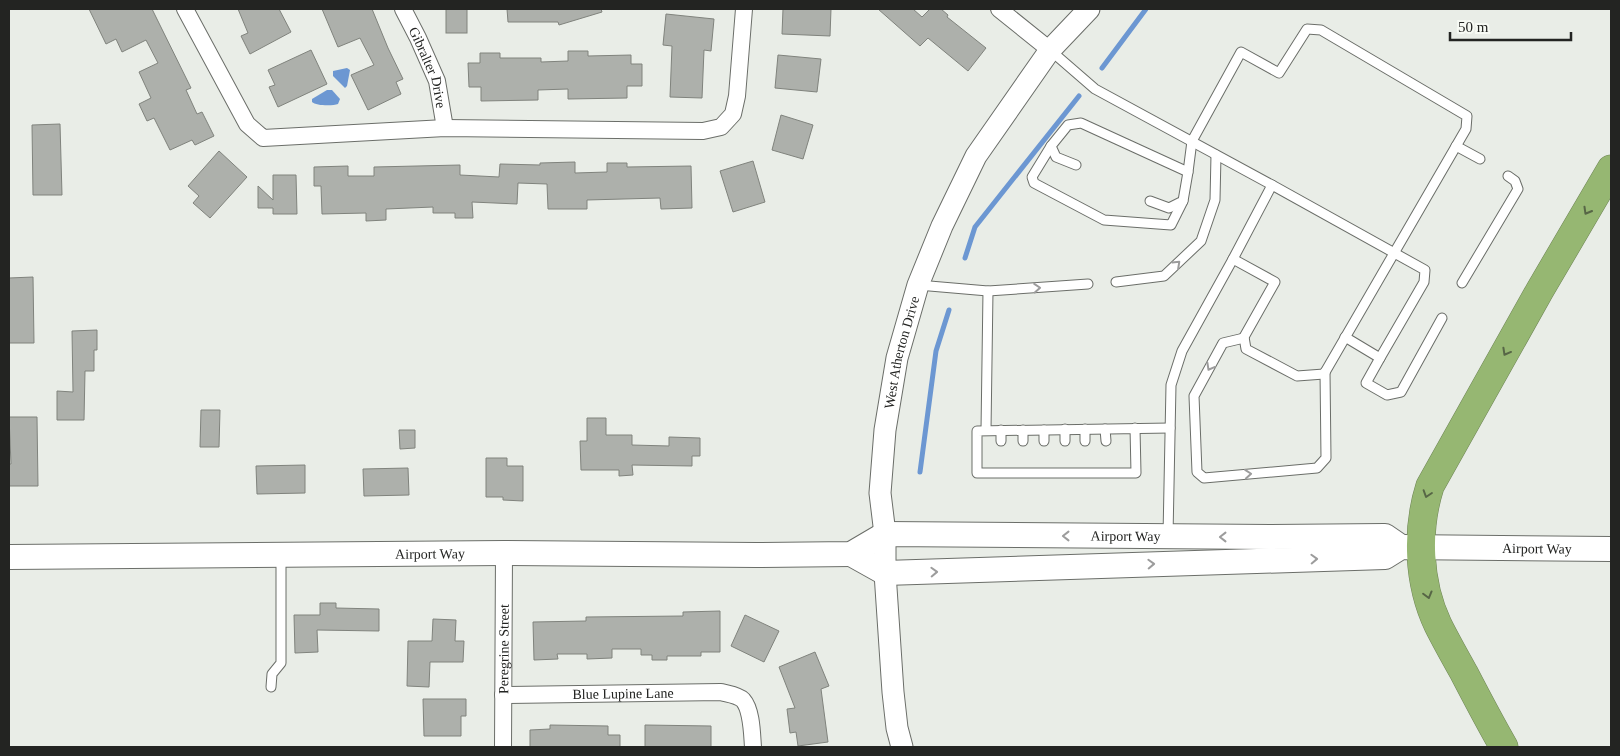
<svg xmlns="http://www.w3.org/2000/svg" width="1620" height="756" viewBox="0 0 1620 756" font-family="'Times New Roman',serif">
<style>
.water{fill:#6c97d2}
.lines{fill:none;stroke-linecap:round;stroke-linejoin:round}
.stream{stroke:#6c97d2;stroke-width:5}
.building{fill:#adb0ab;stroke:#80837d}
.service-casing{stroke:#6b6e69;stroke-width:11}
.minor-casing{stroke:#6b6e69;stroke-width:18}
.tertiary-casing{stroke:#6b6e69;stroke-width:23}
.secondary-casing{stroke:#6b6e69;stroke-width:26}
.motorway-casing{stroke:#6e8456;stroke-width:29}
.service{stroke:#fff;stroke-width:9}
.minor{stroke:#fff;stroke-width:16}
.tertiary{stroke:#fff;stroke-width:21}
.secondary{stroke:#fff;stroke-width:24}
.motorway{stroke:#96b772;stroke-width:28}
.oneway{stroke:#576646}
.oneway2{stroke:#9c9c9c}
.labels{text-anchor:middle;stroke-width:4;stroke-linejoin:round;paint-order:stroke}
.street-label{font-size:14px;fill:#232422;stroke:#f7faf4}
</style>
<rect width="100%" height="100%" fill="#e9ede7"/>
<g class="water">
<polygon points="347,68 350,70 347,86 345,88 333,76 333,71"/>
<path d="M327,90H332L340,99L338,104C333,106 316,106 312,102V99Z"/>
</g>
<g class="lines">
<g class="stream">
<polyline points="1102,68 1146,9"/>
<polyline points="965,258 975,227 1079,96"/>
<polyline points="920,472 936,351 949,310"/>
</g>
</g>
<g class="building">
<polygon points="89,9 152,9 191,88 186,90 197,114 202,112 214,136 195,145 192,140 170,150 154,118 147,121 139,104 151,98 139,72 158,63 146,40 122,52 116,39 106,44"/>
<polygon points="238,9 279,9 291,32 250,54 241,36 248,33"/>
<polygon points="322,9 372,9 388,48 403,79 396,82 401,94 368,110 351,75 374,65 360,38 338,47"/>
<rect x="446" y="9" width="21" height="24"/>
<polygon points="507,9 601,9 602,12 559,25 558,22 508,22"/>
<polygon points="783,9 831,9 830,36 782,34"/>
<polygon points="878,9 913,9 922,17 930,9 941,9 948,15 947,17 986,48 968,71 928,38 920,46"/>
<polygon points="666,14 714,19 711,51 704,50 702,98 670,97 672,46 663,45"/>
<polygon points="311,50 327,84 278,107 269,87 275,85 268,70"/>
<polygon points="568,51 588,51 588,56 631,55 631,64 642,64 642,86 627,86 627,98 568,99 568,89 538,90 538,100 481,101 481,87 469,87 468,63 480,63 480,53 500,53 500,58 541,58 541,62 568,61"/>
<polygon points="778,55 821,59 817,92 775,88"/>
<polygon points="781,115 813,125 803,159 772,150"/>
<polygon points="60,124 62,195 33,195 32,125"/>
<polygon points="219,151 247,177 210,218 193,203 199,196 188,186"/>
<polygon points="753,161 765,202 733,212 720,171"/>
<polygon points="575,162 575,173 607,172 607,163 627,163 627,167 691,166 692,208 661,209 660,198 587,200 587,209 548,209 547,184 518,183 517,204 472,202 473,218 455,218 455,213 433,213 433,207 386,209 386,220 366,221 366,213 322,214 321,186 314,186 314,167 348,166 348,176 374,176 374,167 460,165 460,175 499,177 500,164 540,165 540,163"/>
<polygon points="273,175 296,175 297,214 273,214 273,208 258,208 258,186 273,200"/>
<polygon points="33,277 34,343 9,343 9,278"/>
<polygon points="97,330 97,350 94,350 94,371 85,371 84,420 57,420 57,391 73,392 72,331"/>
<polygon points="201,410 220,410 219,447 200,447"/>
<polygon points="9,417 37,417 38,486 9,486 9,464 11,464"/>
<polygon points="587,418 606,418 606,435 632,435 632,445 669,446 669,437 700,438 700,456 692,456 692,466 632,465 633,475 619,476 619,470 581,470 580,441 587,441"/>
<polygon points="399,430 415,430 415,448 400,449"/>
<polygon points="486,458 507,458 507,466 523,466 523,501 503,500 503,497 486,497"/>
<polygon points="305,465 305,493 257,494 256,466"/>
<polygon points="408,468 409,495 364,496 363,469"/>
<polygon points="320,603 336,603 336,608 379,609 379,631 317,630 318,652 295,653 294,615 320,615"/>
<polygon points="720,611 720,652 701,652 701,656 667,656 667,660 652,660 652,655 641,655 641,649 612,649 612,658 587,659 587,654 557,654 558,659 534,660 533,622 586,621 586,617 683,616 683,612"/>
<polygon points="745,615 779,631 764,662 731,646"/>
<polygon points="433,619 456,620 455,641 464,641 463,662 430,662 429,687 407,686 408,641 432,641"/>
<polygon points="815,652 829,686 821,689 828,742 798,746 796,732 790,733 787,709 795,708 779,667"/>
<polygon points="423,699 466,699 466,716 461,716 461,736 424,736"/>
<polygon points="550,725 608,726 608,735 620,735 620,747 530,747 530,730 550,729"/>
<polygon points="645,725 711,726 711,747 645,747"/>
</g>
<g class="lines">
<defs>
<g id="service">
<polyline points="1050,50 1095,89 1272,185 1233,259 1182,351 1171,385 1168,536"/>
<polyline points="1051,146 1032,177 1034,183 1104,220 1171,225 1183,201"/>
<polyline points="1456,146 1480,159"/>
<polyline points="1076,165 1056,157 1051,146 1068,125 1081,123 1188,172 1192,141 1241,52 1279,73 1307,29 1321,30 1467,116 1466,129 1324,374 1297,376 1246,349 1244,337 1275,282 1233,259"/>
<polyline points="1272,185 1425,270 1424,282 1380,358 1345,337"/>
<polyline points="1150,201 1169,208 1183,201 1188,172"/>
<polyline points="1116,282 1164,276 1201,241 1215,200 1216,155"/>
<polyline points="1462,283 1518,189 1515,181 1508,176"/>
<polyline points="918,285 988,291 1088,284"/>
<polyline points="1244,338 1223,343 1194,396 1197,472 1204,478 1317,468 1326,458 1325,372"/>
<polyline points="1380,358 1366,383 1387,395 1401,392 1442,318"/>
<polyline points="1135,428 1136,473 977,473 977,431 1170,428"/>
<polyline points="1065,429 1065,441"/>
<polyline points="1085,429 1085,441"/>
<polyline points="1105,429 1106,441"/>
<polyline points="986,430 988,291"/>
<polyline points="1044,430 1044,441"/>
<polyline points="1001,441 1001,430"/>
<polyline points="1023,441 1023,430"/>
<polyline points="271,687 272,674 281,663 281,555"/>
</g>
<g id="minor">
<polyline points="185,9 247,124 263,138 445,128 703,131 721,127 733,114 737,96 744,9"/>
<path id="s1" d="M403,9L418,38L437,81L445,128"/>
<polyline points="999,9 1050,50"/>
<path id="s2" d="M503,695L721,692C728,694 738,695 743,700C752,710 752,735 753,747"/>
<path id="s3" d="M503,747L504,553"/>
</g>
<g id="tertiary">
<path id="s4" d="M902,747L897,728L893,692L885,573V534L880,493L885,430L897,358L918,285L942,226L976,156L1050,50L1089,9"/>
</g>
<g id="secondary">
<path id="s5" d="M851,554L885,573L1385,557L1401,547L1611,549"/>
<path id="s6" d="M9,557L504,553L756,555L851,554L885,534L1271,537L1385,536L1401,547"/>
</g>
<path id="motorway" d="M1504,747C1490,723 1477,698 1464,673C1455,657 1446,641 1438,625C1418,583 1416,530 1430,486L1540,290L1611,169"/>
</defs>
<use href="#service" class="service-casing"/>
<use href="#minor" class="minor-casing"/>
<use href="#tertiary" class="tertiary-casing"/>
<use href="#secondary" class="secondary-casing"/>
<use href="#motorway" class="motorway-casing"/>
<use href="#service" class="service"/>
<use href="#minor" class="minor"/>
<use href="#tertiary" class="tertiary"/>
<use href="#secondary" class="secondary"/>
<use href="#motorway" class="motorway"/>
</g>
<defs><path id="oneway-chevron" d="M-2-3.5L2.5 0L-2 3.5" fill="none" stroke-width="1.6" stroke-linecap="round" stroke-linejoin="round" transform="scale(1.25)"/></defs>
<g class="oneway">
<use href="#oneway-chevron" transform="translate(1587 211) rotate(120)"/>
<use href="#oneway-chevron" transform="translate(1506 352) rotate(119)"/>
<use href="#oneway-chevron" transform="translate(1427 494) rotate(108)"/>
<use href="#oneway-chevron" transform="translate(1428 595) rotate(75)"/>
</g>
<g class="oneway2">
<use href="#oneway-chevron" transform="translate(1177 264) rotate(-43)"/>
<use href="#oneway-chevron" transform="translate(1037 288) rotate(-4)"/>
<use href="#oneway-chevron" transform="translate(1210 367) rotate(119)"/>
<use href="#oneway-chevron" transform="translate(1248 474) rotate(-5)"/>
<use href="#oneway-chevron" transform="translate(1066 536) rotate(-180)"/>
<use href="#oneway-chevron" transform="translate(1223 537) rotate(-180)"/>
<use href="#oneway-chevron" transform="translate(1314 559) rotate(-2)"/>
<use href="#oneway-chevron" transform="translate(1151 564) rotate(-2)"/>
<use href="#oneway-chevron" transform="translate(934 572) rotate(-2)"/>
</g>
<g class="labels">
<g class="street-label">
<text dy="5" stroke="none"><textPath href="#s1" startOffset="64">Gibralter Drive</textPath></text>
<text dy="5" stroke="none"><textPath href="#s4" startOffset="398">West Atherton Drive</textPath></text>
<text dy="5" stroke="none"><textPath href="#s6" startOffset="1122">Airport Way</textPath></text>
<text dy="5" stroke="none"><textPath href="#s5" startOffset="694">Airport Way</textPath></text>
<text dy="5" stroke="none"><textPath href="#s6" startOffset="421">Airport Way</textPath></text>
<text dy="5" stroke="none"><textPath href="#s3" startOffset="98">Peregrine Street</textPath></text>
<text dy="5" stroke="none"><textPath href="#s2" startOffset="120">Blue Lupine Lane</textPath></text>
</g>
</g>
<rect width="1620" height="756" fill="none" stroke="#232422" stroke-width="20"/>
<path d="M1450 32v8h121v-8" fill="none" stroke="#232422" stroke-width="2.5"/>
<text x="1458" y="32" font-size="15" fill="#232422" stroke="#f7faf4" stroke-width="4" paint-order="stroke">50 m</text>
</svg>
